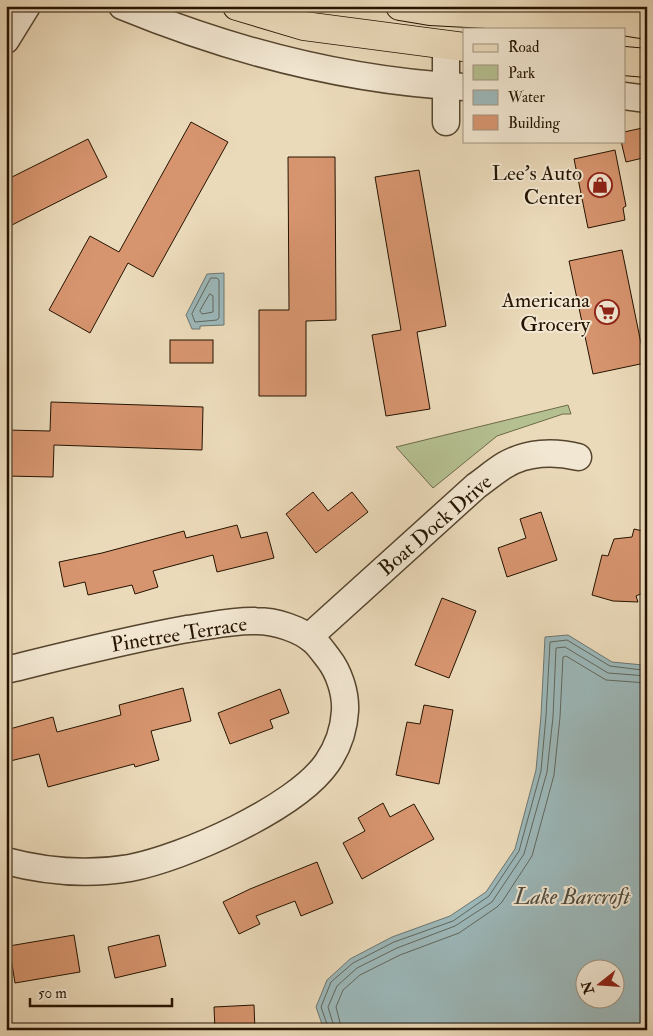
<svg xmlns="http://www.w3.org/2000/svg" width="653" height="1036" viewBox="0 0 653 1036" font-family="'IM FELL Double Pica',serif">
<style>
.green{fill:#b5c091;stroke:#6c6a48}
.water{fill:#9cb8ba;stroke:#6c7670;fill-rule:evenodd}
.lines{fill:none;stroke-linecap:round;stroke-linejoin:round}
.shore{stroke:#60665d;stroke-width:1}
.building{fill:#d7956f;stroke:#241300}
.minor-casing{stroke:#56452e;stroke-width:29}
.major-casing{stroke:#241300;stroke-width:30}
.minor{stroke:#f2e7d2;stroke-width:26}
.major{stroke:#ebdaba;stroke-width:28}
.labels{text-anchor:middle;stroke-width:4;stroke-linejoin:round;paint-order:stroke}
.poi-label{font-size:21px;fill:#241300;stroke:#f2e7d2;text-anchor:end}
.street-label{font-size:21px;fill:#241300;stroke:#f2e7d2}
.water-label{font-size:22px;font-style:italic;fill:#4e4d41;stroke:#f2e7d2}
</style>
<rect width="100%" height="100%" fill="#ebdaba"/>
<filter id="stains"><feTurbulence type="fractalNoise" baseFrequency=".004" numOctaves="4"/><feColorMatrix values="0 0 0 0 .2 0 0 0 0 .09 0 0 0 0 .02 0 0 0 .5 -.17"/></filter>
<radialGradient id="worn" r=".72"><stop offset=".6" stop-color="#630" stop-opacity="0"/><stop offset="1" stop-color="#630" stop-opacity=".3"/></radialGradient>
<polygon class="green" points="568,405 571,414 563,414 497,436 433,488 396,447"/>
<g class="water">
<polygon points="224,273 224,325 200,326 200,329 192,329 186,315 207,274"/>
<path d="M568,635L612,662L643,665L647,662V1030H324L316,1007L327,980L350,959L392,937L450,916L486,892L515,849L536,770L541,716L545,637ZM586,968H616V998H586Z"/>
</g>
<g class="lines">
<g class="shore">
<polygon points="211,278 217,278 219,280 219,318 217,320 195,322 192,314"/>
<polygon points="210,294 213,296 213,312 202,314 200,311"/>
<polyline points="329,1030 321,1007 331,982 353,963 394,942 453,921 489,896 519,851 541,771 546,716 550,642 567,640 610,666 642,670 647,669"/>
<polyline points="335,1030 328,1007 337,986 357,968 397,948 455,926 492,902 524,854 547,772 553,717 556,648 565,647 608,673 647,676"/>
<polyline points="342,1030 336,1007 343,990 360,975 400,955 459,933 497,907 502,902 532,856 554,775 560,717 563,657 566,656 606,680 647,683"/>
</g>
</g>
<g class="building">
<polygon points="191,122 228,142 153,277 128,263 90,333 49,310 90,236 119,252"/>
<polygon points="647,127 647,157 626,162 621,141 624,141 624,132"/>
<polygon points="88,139 107,177 6,228 6,180"/>
<polygon points="615,150 626,206 623,208 625,220 588,228 574,159"/>
<polygon points="288,157 335,157 336,320 306,321 306,396 259,396 259,310 289,310"/>
<polygon points="419,170 446,326 417,332 430,409 386,416 372,335 401,330 375,177"/>
<polygon points="622,250 645,363 593,374 569,261"/>
<rect x="170" y="340" width="43" height="23"/>
<polygon points="51,402 203,407 202,450 54,445 53,477 6,476 6,430 50,431"/>
<polygon points="313,492 328,511 352,492 368,512 316,553 286,514"/>
<polygon points="541,512 557,560 507,577 498,548 526,538 520,519"/>
<polygon points="237,525 241,538 267,532 274,558 217,572 213,555 153,571 158,587 135,594 132,585 88,595 85,582 64,587 59,562 102,553 184,531 186,538"/>
<polygon points="634,529 647,532 647,591 636,596 638,602 613,601 592,595 602,555 608,556 614,539 632,537"/>
<polygon points="442,598 476,611 449,678 415,665"/>
<polygon points="183,688 191,721 151,731 159,760 135,767 134,764 48,787 39,754 6,762 6,730 53,717 57,732 121,715 119,705"/>
<polygon points="280,689 289,713 270,720 273,728 230,744 218,713"/>
<polygon points="424,705 453,710 439,784 396,775 407,722 420,724"/>
<polygon points="383,803 390,817 414,804 434,839 362,879 343,843 365,831 358,818"/>
<polygon points="317,862 333,903 301,916 295,901 256,916 260,924 239,934 223,902 250,889"/>
<polygon points="74,935 80,972 15,983 9,946"/>
<polygon points="159,935 166,966 115,978 108,947"/>
<polygon points="254,1005 255,1030 215,1030 214,1007"/>
</g>
<g class="lines">
<defs>
<g id="minor">
<path d="M122,6C232,51 346,81 464,87"/>
<polyline points="6,40 27,6"/>
<polyline points="446,45 446,122"/>
<polyline points="624,96 647,99"/>
<path d="M309,637L476,486C486,479 495,471 505,465C527,452 554,451 578,457"/>
<path d="M6,670C67,655 126,640 187,629C210,626 233,620 256,621C275,621 301,629 315,642C320,647 324,653 328,658C339,672 346,693 345,711C344,730 338,747 327,763C296,808 183,858 130,868C88,875 47,872 6,861"/>
</g>
<g id="major">
<polyline points="237,6 304,26 464,47"/>
<polyline points="400,6 430,11 622,21 647,25"/>
<polyline points="624,61 647,63"/>
</g>
</defs>
<use href="#minor" class="minor-casing"/>
<use href="#major" class="major-casing"/>
<use href="#minor" class="minor"/>
<use href="#major" class="major"/>
</g>
<defs>
<symbol id="shop-ring" viewBox="-11 -11 22 22"><circle r="9.5" fill="#f2e7d2" stroke="#8f2418" stroke-width="1.5"/><path d="M-5-2.5h2.3a2.7 3.5 0 0 1 5.4 0H5L5.5 6h-11ZM-1.5-2.5h3a1.5 2.3 0 0 0-3 0Z" fill="#8f2418"/></symbol>
<symbol id="supermarket-ring" viewBox="-11 -11 22 22"><circle r="9.5" fill="#f2e7d2" stroke="#8f2418" stroke-width="1.5"/><path d="M-6-5.5h2.5l.6 2H6L4.5 2H-2.5L-4.4-4H-6ZM-1.5 3.2a1.3 1.3 0 1 0 .1 0ZM3 3.2a1.3 1.3 0 1 0 .1 0Z" fill="#8f2418"/></symbol>
</defs>
<g fill-rule="evenodd">
<use href="#shop-ring" x="586" y="171" width="28" height="28"/>
<use href="#supermarket-ring" x="593" y="298" width="28" height="28"/>
</g>
<g class="labels">
<g class="poi-label">
<text x="582" y="180">Lee's Auto<tspan x="582" dy="24">Center</tspan></text>
<text x="590" y="307">Americana<tspan x="590" dy="24">Grocery</tspan></text>
</g>
<g class="street-label">
<text transform="translate(435 525) rotate(-41)" y="7">Boat Dock Drive</text>
<text transform="translate(179 634) rotate(-9)" y="7">Pinetree Terrace</text>
</g>
<g class="water-label">
<text x="572" y="904">Lake Barcroft</text>
</g>
</g>
<rect width="653" height="1036" fill="none" stroke="#ebdaba" stroke-width="25"/>
<rect x="8" y="8" width="638" height="1021" fill="none" stroke="#241300" stroke-width="2.5"/>
<rect x="12" y="12" width="628" height="1011" fill="none" stroke="#241300"/>
<rect x="463" y="28" width="162" height="115" fill="#f2e7d2" stroke="#a0927e"/>
<rect x="473" y="44" width="25" height="8" fill="#ebdaba" stroke="#a0927e"/>
<text x="508" y="52" font-size="15" fill="#241300">Road</text>
<rect x="473" y="65" width="25" height="15" fill="#b5c091" stroke="#a0927e"/>
<text x="508" y="78" font-size="15" fill="#241300">Park</text>
<rect x="473" y="90" width="25" height="15" fill="#9cb8ba" stroke="#a0927e"/>
<text x="508" y="102" font-size="15" fill="#241300">Water</text>
<rect x="473" y="115" width="25" height="15" fill="#d7956f" stroke="#a0927e"/>
<text x="508" y="128" font-size="15" fill="#241300">Building</text>
<g transform="translate(600 984) rotate(253)"><circle r="24" fill="#f2e7d2" stroke="#a0927e"/>
<path d="M0-4L9 19L0 12L-9 19Z" fill="#8f2418"/>
<text y="-8" font-size="14" font-weight="bold" text-anchor="middle" fill="#241300">N</text>
</g>
<path d="M30 998v8h142v-8" fill="none" stroke="#241300" stroke-width="2.5"/>
<text x="38" y="998" font-size="15" fill="#241300" stroke="#f2e7d2" stroke-width="4" paint-order="stroke">50 m</text>
<rect width="100%" height="100%" filter="url(#stains)"/>
<rect width="100%" height="100%" fill="url(#worn)"/>
</svg>
